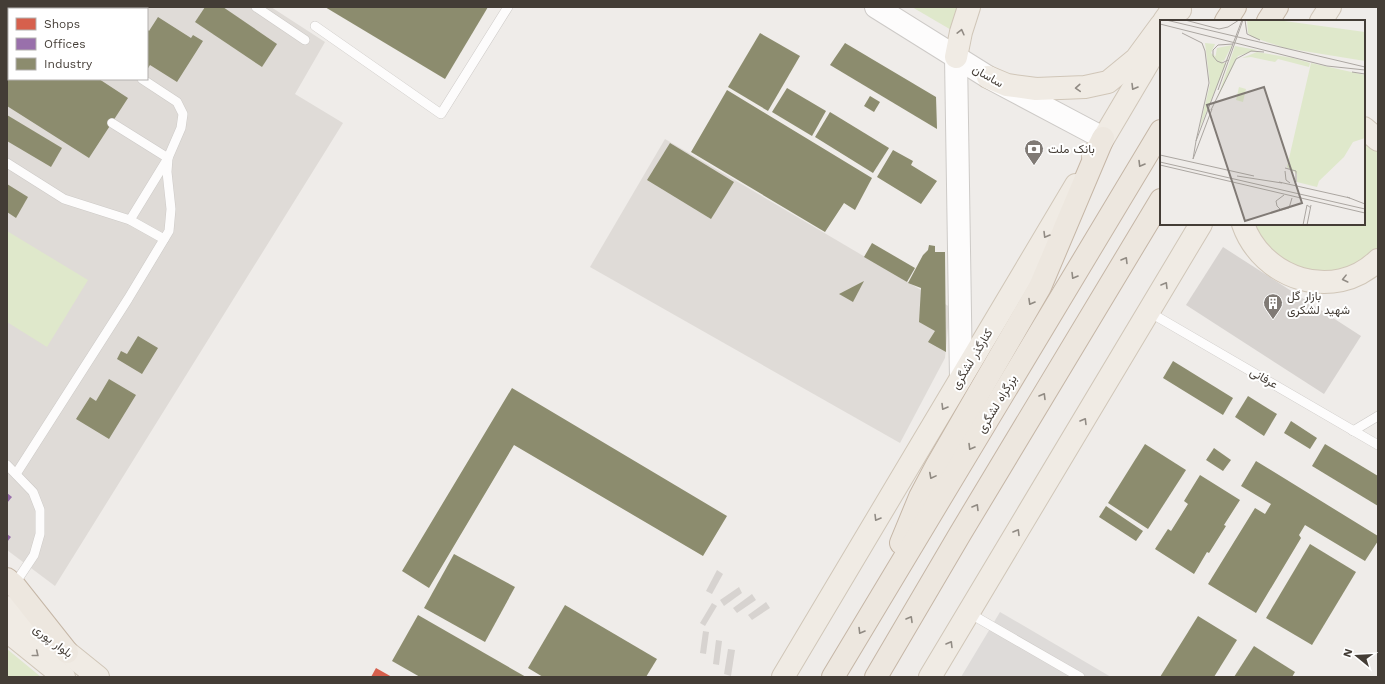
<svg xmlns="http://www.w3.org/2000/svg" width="1385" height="684" viewBox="0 0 1385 684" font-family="'Work Sans',Vazirmatn,sans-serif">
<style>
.industrial{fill:#dfdbd7;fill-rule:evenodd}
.green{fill:#dfe8cb}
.parking{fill:#dedbd9}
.shops{fill:#d6604d}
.offices{fill:#9970ab}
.industry{fill:#8c8c6e}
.building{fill:#d7d3d0}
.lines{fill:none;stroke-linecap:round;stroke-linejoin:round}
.service-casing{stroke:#cdcac7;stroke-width:10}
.tertiary-casing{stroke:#cdcac7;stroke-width:24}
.primary-casing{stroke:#d0c6b8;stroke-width:24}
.trunk-casing{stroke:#c5b6a6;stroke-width:24}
.service{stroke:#fdfcfc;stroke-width:9}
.tertiary{stroke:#fdfcfc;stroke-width:22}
.primary{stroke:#f0ebe4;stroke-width:22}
.trunk{stroke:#ede7df;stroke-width:22}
.oneway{stroke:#918b84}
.oneway2{stroke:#908a82}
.labels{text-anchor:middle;stroke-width:4;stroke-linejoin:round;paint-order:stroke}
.street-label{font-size:12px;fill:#443d36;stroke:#fff}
.poi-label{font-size:12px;fill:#443d36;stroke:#fff;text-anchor:start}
.inset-road{fill:none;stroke:#aba6a1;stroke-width:1}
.view{fill:#807a75;fill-opacity:0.15;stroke:#807a75;stroke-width:2}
.inset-edge{fill:none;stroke:#443d36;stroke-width:2}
</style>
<rect width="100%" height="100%" fill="#efece9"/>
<g class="industrial">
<path d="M7,7H271L325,42L295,94L343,123L55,586L7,550ZM9,9H147V79H9Z"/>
<polygon points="665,139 950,307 945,358 900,443 590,267"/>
</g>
<g class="green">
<polygon points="912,7 962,7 953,31"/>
<polygon points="1364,134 1378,146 1378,254 1329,278 1274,261 1253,224 1364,224"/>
<polygon points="7,231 88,280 47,347 7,322"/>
<polygon points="7,649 41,677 7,677"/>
</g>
<polygon class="parking" points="1000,612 1111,677 961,677"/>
<polygon class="shops" points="376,668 392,677 371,677"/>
<g class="offices">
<polygon points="7,493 12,497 7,503"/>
<polygon points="7,534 11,537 7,542"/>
</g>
<g class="industry">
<polygon points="70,7 94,7 98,9 69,9"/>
<polygon points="105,7 114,7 113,8 115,9 103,9"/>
<polygon points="126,7 141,7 140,9 125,9"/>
<polygon points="205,7 223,7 277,44 262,67 195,22"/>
<polygon points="325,7 488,7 445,79"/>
<polygon points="158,17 191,38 193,35 203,41 177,82 150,65 147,70 147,29 149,31"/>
<polygon points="7,21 9,22 9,79 99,79 128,98 89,158 7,106"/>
<polygon points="760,33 800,56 768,111 728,87"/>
<polygon points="845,43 936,97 937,129 830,65"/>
<polygon points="787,88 826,111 812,136 772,112"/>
<polygon points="727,90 872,178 855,210 844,203 825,232 691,152"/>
<polygon points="870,96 880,102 874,112 864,106"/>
<polygon points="830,112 889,148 873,173 815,137"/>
<polygon points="7,115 62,148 51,167 7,141"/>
<polygon points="670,143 734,182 711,219 647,180"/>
<polygon points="893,150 913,161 911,165 937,181 921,204 877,177"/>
<polygon points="7,184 28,197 16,218 7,212"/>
<polygon points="872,243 915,268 907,282 864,257"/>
<polygon points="929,245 935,246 935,252 945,252 946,352 928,342 935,331 919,322 921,288 908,283 923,255 928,250"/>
<polygon points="864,281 853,302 839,294"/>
<polygon points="138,336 158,348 142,374 117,359 121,351 127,354"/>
<polygon points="1173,361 1233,398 1223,415 1163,378"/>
<polygon points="109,379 136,395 109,439 76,419 90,397 96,401"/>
<polygon points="512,388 727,516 703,556 514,445 429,588 402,571"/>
<polygon points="1248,396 1277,414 1264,436 1235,417"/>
<polygon points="1291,421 1317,438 1310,449 1284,433"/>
<polygon points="1145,444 1186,470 1148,529 1108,503"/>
<polygon points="1325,444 1378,476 1378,506 1312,466"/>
<polygon points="1214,448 1231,460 1223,471 1206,460"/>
<polygon points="1256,461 1378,536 1378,541 1365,561 1305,525 1299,535 1301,538 1256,613 1208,584 1255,508 1265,514 1271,504 1241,486"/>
<polygon points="1200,475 1240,500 1224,525 1226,526 1209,553 1207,552 1194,574 1155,549 1168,529 1171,531 1188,504 1184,501"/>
<polygon points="1106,506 1143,531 1136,541 1099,517"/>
<polygon points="1310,544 1356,572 1312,645 1266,618"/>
<polygon points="454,554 515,587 485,642 424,608"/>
<polygon points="565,605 657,659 646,677 543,677 528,668"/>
<polygon points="418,615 526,677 420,677 392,661"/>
<polygon points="1198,616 1237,640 1214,677 1160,677"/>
<polygon points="1254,646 1295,672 1292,677 1234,677"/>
</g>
<g class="building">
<polygon points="1223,247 1361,336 1324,394 1186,305"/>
<polygon points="717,570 723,574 712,594 706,591"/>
<polygon points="739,587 742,593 724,606 720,600"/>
<polygon points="752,594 756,600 737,613 733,608"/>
<polygon points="766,602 770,608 752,620 748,615"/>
<polygon points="712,603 717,606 705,626 700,623"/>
<polygon points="703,631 709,632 706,654 700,653"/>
<polygon points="716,640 722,641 719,665 713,664"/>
<polygon points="728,649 735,650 731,676 724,674"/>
</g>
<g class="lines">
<defs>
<g id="service">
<polyline points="256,7 305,40"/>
<polyline points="56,9 58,7"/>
<polyline points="315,26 441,114 508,7"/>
<polyline points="7,163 64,199 130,220 164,239"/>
<polyline points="130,220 168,158 181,128 183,114 177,102 142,79"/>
<polyline points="1149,312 1378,445"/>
<polyline points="1353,431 1378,416"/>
<polyline points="7,465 33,492 40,510 40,534 34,555 14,585"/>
<polyline points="16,474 128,299 169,231 171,209 167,172 168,158 112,123"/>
<polyline points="969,613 1080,677"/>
</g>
<g id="tertiary">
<polyline points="876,7 988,77 1103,138"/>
<polyline points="956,57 961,378"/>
</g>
<g id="primary">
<polyline points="1164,21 1169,14 1180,10"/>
<polyline points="1321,21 1330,7"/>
<polyline points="956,57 961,32 969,7"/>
<polyline points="988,77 1007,85 1036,89 1085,87 1108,82 1136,59 1161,25"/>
<polyline points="1364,128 1378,140"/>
<polyline points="1093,156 1161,41"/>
<path d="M1243,224C1262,279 1334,303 1378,260"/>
<polyline points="7,607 67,652 98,677"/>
<polyline points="7,631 64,677"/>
<polyline points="783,677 1076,185"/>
<polyline points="930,677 1201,224"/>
</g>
<g id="trunk">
<polyline points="1226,21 1235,7"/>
<polyline points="1268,21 1277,7"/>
<polyline points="901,543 920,497 937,465 1040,287 1103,138"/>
<polyline points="7,579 14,585 67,652"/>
<polyline points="833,677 1161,131"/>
<polyline points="876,677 960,534 1161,200"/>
</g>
</defs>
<use href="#service" class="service-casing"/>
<use href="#tertiary" class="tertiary-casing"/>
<use href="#primary" class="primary-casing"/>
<use href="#trunk" class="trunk-casing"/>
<use href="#service" class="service"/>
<use href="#tertiary" class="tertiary"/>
<use href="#primary" class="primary"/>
<use href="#trunk" class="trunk"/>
</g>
<defs><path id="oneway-chevron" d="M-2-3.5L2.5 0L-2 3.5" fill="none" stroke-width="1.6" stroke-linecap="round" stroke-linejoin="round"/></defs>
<g class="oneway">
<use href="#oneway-chevron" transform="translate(961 32) rotate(-76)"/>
<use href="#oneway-chevron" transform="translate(1134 87) rotate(121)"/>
<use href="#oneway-chevron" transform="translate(1078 88) rotate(176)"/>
<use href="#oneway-chevron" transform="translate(1046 235) rotate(121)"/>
<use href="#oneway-chevron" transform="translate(1345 279) rotate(166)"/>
<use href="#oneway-chevron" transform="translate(1165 285) rotate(-59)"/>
<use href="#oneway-chevron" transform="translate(944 407) rotate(121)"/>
<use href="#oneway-chevron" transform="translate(1084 421) rotate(-59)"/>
<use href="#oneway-chevron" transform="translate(877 518) rotate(121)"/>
<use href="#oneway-chevron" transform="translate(1017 532) rotate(-59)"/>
<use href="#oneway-chevron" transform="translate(950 644) rotate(-59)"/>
<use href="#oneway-chevron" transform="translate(36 654) rotate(39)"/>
</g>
<g class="oneway2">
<use href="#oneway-chevron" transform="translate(1141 164) rotate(121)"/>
<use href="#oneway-chevron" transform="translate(1125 260) rotate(-59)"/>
<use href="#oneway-chevron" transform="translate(1074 276) rotate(121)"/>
<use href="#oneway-chevron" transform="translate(1031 302) rotate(120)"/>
<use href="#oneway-chevron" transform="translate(1043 396) rotate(-59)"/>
<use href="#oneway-chevron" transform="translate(971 447) rotate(121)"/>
<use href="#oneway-chevron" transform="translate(932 476) rotate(118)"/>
<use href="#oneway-chevron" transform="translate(976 507) rotate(-59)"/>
<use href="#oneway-chevron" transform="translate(910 619) rotate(-60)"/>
<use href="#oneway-chevron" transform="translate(861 631) rotate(121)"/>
</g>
<defs>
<symbol id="bank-pin" viewBox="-11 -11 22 30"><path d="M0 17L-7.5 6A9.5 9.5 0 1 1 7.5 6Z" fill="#807a75" stroke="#fff"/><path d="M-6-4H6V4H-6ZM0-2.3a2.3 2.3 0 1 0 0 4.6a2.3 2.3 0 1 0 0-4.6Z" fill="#fff"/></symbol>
<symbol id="building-pin" viewBox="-11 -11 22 30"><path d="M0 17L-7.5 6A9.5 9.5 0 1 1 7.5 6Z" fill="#807a75" stroke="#fff"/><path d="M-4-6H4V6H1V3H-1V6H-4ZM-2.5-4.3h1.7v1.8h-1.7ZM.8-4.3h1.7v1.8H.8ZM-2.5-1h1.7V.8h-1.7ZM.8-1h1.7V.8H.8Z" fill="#fff"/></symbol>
</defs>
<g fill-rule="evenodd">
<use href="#bank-pin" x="1023" y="138" width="22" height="30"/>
<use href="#building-pin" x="1262" y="292" width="22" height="30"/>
</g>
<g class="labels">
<g class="street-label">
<text transform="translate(988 76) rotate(30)" y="4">ساسان</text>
<text transform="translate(972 359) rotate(-59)" y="4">کنارگذر لشگری</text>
<text transform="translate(1264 378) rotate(30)" y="4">عرفانی</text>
<text transform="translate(997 404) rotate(-59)" y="4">بزرگراه لشگری</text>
<text transform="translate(53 641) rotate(37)" y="4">بلوار پوری</text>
</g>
<g class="poi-label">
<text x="1048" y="153">بانک ملت</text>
<text x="1287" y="300">بازار گل<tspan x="1287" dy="14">شهید لشکری</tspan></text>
</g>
</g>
<g transform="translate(1160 20)">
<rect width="205" height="205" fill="#efece9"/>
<path d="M87,0H117L205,12V41L125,28L92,17L88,13ZM45,23L55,24L51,33L66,44L39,110L50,64ZM72,25L64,41L55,39L57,28ZM75,26L97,30L78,36L57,79ZM97,32L133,38L150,43L149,47L118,39L115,42L91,37L82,38ZM151,43L205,55V118L193,122L184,137L159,161L157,167L137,162V154L127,147ZM79,67L86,69L83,82L76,80Z" fill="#dfe8cb"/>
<path class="inset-road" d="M6,0L205,47M25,0L59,9L68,7L79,0M85,0L87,14L100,20M0,4L167,46L205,50M22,13L42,23L45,31L49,63L36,121M68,40L62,43L57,41L53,36V30L58,25L73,24M192,52L205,54M58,70L83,0M52,89L33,139L36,121L82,0M51,90L76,39L91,31L104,32M0,135L94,156M0,142L205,189M0,145L205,193M125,148L136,151V162M125,151L126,160L130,163M77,156L122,163M119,162L190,178M124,175L116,181L117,186L121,190L129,188L132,178M187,177L205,184M143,205L147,185L151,188M147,205L151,185"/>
<path class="view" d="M104,67L142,183L85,201L47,85Z"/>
<rect width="205" height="205" class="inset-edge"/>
</g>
<rect width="1385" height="684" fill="none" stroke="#443d36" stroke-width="16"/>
<rect x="8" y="8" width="140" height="72" fill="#ffffff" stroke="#b4b1af"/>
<rect x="16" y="18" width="20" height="12" fill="#d6604d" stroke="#b4b1af"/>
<text x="44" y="28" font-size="12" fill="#443d36">Shops</text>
<rect x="16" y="38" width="20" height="12" fill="#9970ab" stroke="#b4b1af"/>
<text x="44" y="48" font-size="12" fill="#443d36">Offices</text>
<rect x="16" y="58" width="20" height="12" fill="#8c8c6e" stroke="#b4b1af"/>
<text x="44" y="68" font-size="12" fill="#443d36">Industry</text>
<g transform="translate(1357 656) rotate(288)" stroke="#ffffff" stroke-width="3" paint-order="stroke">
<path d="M0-3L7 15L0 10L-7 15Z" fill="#443d36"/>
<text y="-6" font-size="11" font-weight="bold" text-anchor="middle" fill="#443d36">N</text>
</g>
</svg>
